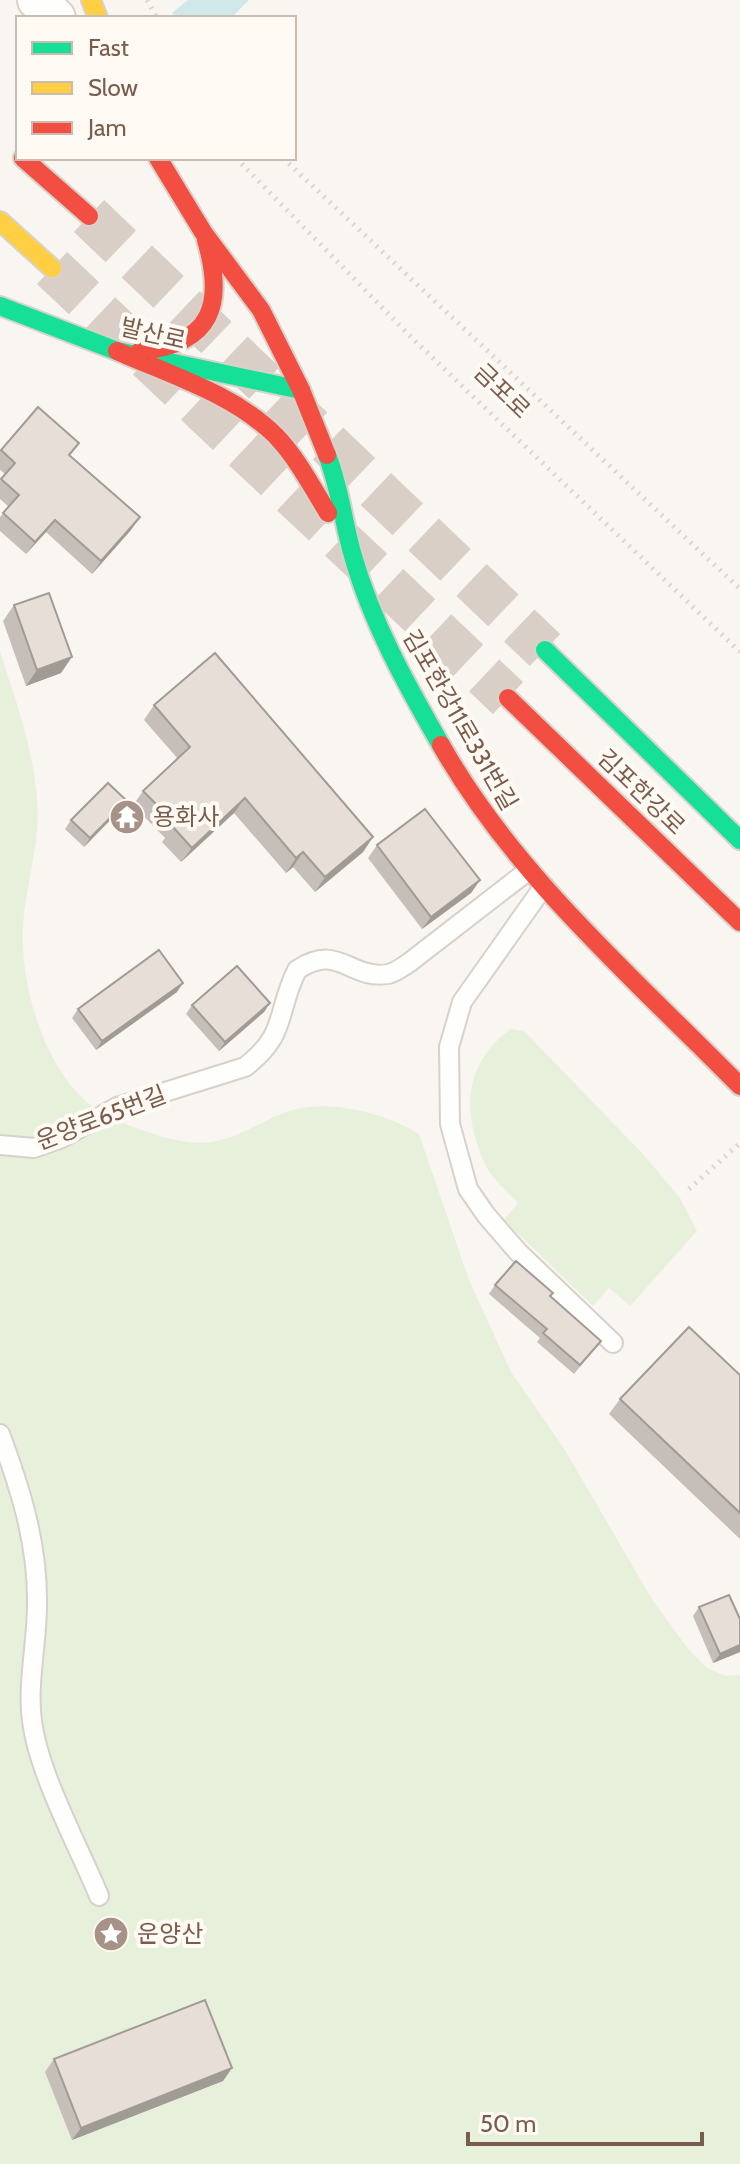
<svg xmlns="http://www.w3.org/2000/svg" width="740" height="2164" viewBox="0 0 740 2164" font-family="Cabin,'Noto Sans KR',sans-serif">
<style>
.green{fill:#e7f0db}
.water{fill:#d0e8ea}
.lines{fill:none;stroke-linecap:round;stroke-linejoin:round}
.highway-tunnel{stroke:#d9cfc7;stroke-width:44;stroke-dasharray:44 22;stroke-linecap:butt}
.lane-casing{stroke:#d7d1cb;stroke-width:22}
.street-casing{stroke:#d7d1cb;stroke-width:42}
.fast-casing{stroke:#d9d2cb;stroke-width:22}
.slow-casing{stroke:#d9d2cb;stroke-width:22}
.jam-casing{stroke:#d9d2cb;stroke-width:22}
.path{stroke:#dcd5d0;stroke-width:5;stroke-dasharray:2 6;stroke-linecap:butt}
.lane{stroke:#fefefd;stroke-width:18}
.street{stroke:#fefefd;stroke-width:38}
.fast{stroke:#16e098;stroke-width:18}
.slow{stroke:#ffcf43;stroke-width:18}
.jam{stroke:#f24e42;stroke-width:18}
.wall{fill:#c6bfb9}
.shaded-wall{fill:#a19b96}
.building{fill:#e6ded7;stroke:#a19b96;stroke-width:2}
.labels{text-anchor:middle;stroke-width:8;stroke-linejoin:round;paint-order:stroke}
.street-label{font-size:24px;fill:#7a5c4d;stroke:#fffaf3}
.poi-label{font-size:24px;fill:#7a5c4d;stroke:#fffaf3;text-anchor:start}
</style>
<rect width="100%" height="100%" fill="#f9f5f0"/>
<g class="green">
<path d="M0,652C16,700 33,748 37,799C41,843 26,883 23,925C19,992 51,1096 118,1121C146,1132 182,1146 212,1142C244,1137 267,1116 297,1109C336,1100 386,1114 419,1134L469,1280L511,1372L565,1450L653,1601L689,1650L707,1668L726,1676L740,1675V2164H0Z"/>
<path d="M511,1029L524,1031L642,1153L680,1198L697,1231L630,1306L609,1288L593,1306L504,1220L518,1203C508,1192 492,1179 486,1166C461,1114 463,1063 511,1029Z"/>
</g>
<polygon class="water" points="188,0 249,0 231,18 176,18 172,13"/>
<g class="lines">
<g class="highway-tunnel">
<polyline points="89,216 545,650"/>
<polyline points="52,268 508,698"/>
</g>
<defs>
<g id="lane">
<polyline points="544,886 462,1002 449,1047 450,1124 468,1189 486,1215 518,1252 613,1343"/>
<path d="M0,1145L34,1148L62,1138L117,1107L245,1067C288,1034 276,1012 297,970C339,942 349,980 388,974C395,973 404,966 410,962L529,870"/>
<path d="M0,1434C21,1490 38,1545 37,1605C37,1643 27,1684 32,1721C39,1775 78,1845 99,1896"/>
</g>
<polyline id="street" points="37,0 56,18"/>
<g id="fast">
<polyline points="0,306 117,351 301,390"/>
<path d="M327,455C340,487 343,522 353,556C372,623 406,684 441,745"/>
<polyline points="545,650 740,840"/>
</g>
<g id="slow">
<polyline points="91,0 98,18"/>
<polyline points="0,221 52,268"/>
</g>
<g id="jam">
<polyline points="23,158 89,216"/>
<polyline points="158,158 203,232 261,310 301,390 327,455"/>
<path d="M117,351C170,375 234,394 276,436C297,458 312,487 328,513"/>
<path d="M140,351C212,344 225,305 206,240"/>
<polyline points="508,698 740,922"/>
<path d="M441,745C515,876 635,979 740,1086"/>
</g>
</defs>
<use href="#lane" class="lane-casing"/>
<use href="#street" class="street-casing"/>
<use href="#fast" class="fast-casing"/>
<use href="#slow" class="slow-casing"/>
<use href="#jam" class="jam-casing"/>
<g class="path">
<polyline points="147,0 157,18"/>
<polyline points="236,158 413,339 740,652"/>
<polyline points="283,158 740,589"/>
<polyline points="689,1189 740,1143"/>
</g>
<use href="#lane" class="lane"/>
<use href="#street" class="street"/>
<use href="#fast" class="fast"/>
<use href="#slow" class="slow"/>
<use href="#jam" class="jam"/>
</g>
<g class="wall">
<polygon points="38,407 70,456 131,530 92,574 46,532 26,554 0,531 0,517 9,507 0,499 0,481 5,474 0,470 0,451"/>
<polygon points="14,605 61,673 26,686 3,621"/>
<polygon points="154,705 373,837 363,852 315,892 293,867 286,873 234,813 181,862 162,842 165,838 133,805 143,791 178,759 144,720"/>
<polygon points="120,810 84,847 65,829 71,820"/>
<polygon points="377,845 480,880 471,893 422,929 368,858"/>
<polygon points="177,992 96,1050 72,1018 78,1009"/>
<polygon points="270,1003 264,1012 219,1051 186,1014 192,1005"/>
<polygon points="495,1285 550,1296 601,1341 574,1374 537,1342 540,1338 489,1294"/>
<polygon points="740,1375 740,1539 609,1414 620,1399"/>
<polygon points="699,1607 740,1619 740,1652 713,1663 693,1616"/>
<polygon points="54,2059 232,2068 223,2081 72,2140 45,2072"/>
</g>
<g class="shaded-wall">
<polygon points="140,517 131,530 92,574 101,561"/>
<polygon points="55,520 46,532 26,554 35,542"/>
<polygon points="72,657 61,673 26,686 37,670"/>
<polygon points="245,798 234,813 181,862 192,848"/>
<polygon points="127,801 120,810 84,847 90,838"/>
<polygon points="373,837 363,852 315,892 325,877"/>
<polygon points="303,852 293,867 286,873 296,858"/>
<polygon points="480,880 471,893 422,929 431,917"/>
<polygon points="183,983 177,992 96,1050 102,1041"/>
<polygon points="270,1003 264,1012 219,1051 225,1042"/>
<polygon points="740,1645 740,1652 713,1663 720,1654"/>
<polygon points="232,2068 223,2081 72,2140 81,2128"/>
</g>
<g class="building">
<polygon points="38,407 79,443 69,455 140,517 101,561 55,520 35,542 3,513 19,495 1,479 15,463 1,450"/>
<polygon points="49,593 72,657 37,670 14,605"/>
<polygon points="215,653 373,837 325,877 303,852 296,858 245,798 192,848 173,827 176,824 143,791 190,747 154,705"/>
<polygon points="108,783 127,801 90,838 71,820"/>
<polygon points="425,809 480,880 431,917 377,845"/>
<polygon points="159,950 183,983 102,1041 78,1009"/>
<polygon points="237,966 270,1003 225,1042 192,1005"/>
<polygon points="516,1261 553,1293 550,1296 601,1341 580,1365 543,1333 547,1329 495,1285"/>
<polygon points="689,1327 740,1375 740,1513 620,1399"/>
<polygon points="729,1595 740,1619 740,1645 720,1654 699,1607"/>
<polygon points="205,2000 232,2068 81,2128 54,2059"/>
</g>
<defs>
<symbol id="temple-disc" viewBox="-11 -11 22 22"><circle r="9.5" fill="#a69286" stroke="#fffaf3"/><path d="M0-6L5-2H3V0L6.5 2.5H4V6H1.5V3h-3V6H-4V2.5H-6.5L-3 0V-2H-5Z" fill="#fff"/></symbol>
<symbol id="sight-disc" viewBox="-11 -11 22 22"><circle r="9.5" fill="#a69286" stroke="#fffaf3"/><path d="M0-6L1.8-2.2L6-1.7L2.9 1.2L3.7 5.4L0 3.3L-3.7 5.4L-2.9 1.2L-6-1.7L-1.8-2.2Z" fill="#fff"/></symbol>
</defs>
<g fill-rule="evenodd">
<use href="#temple-disc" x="107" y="797" width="40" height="40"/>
<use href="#sight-disc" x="91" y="1914" width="40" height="40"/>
</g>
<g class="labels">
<g class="street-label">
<text transform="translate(153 334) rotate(13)" y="8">발산로</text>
<text transform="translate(502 391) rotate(44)" y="8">금포로</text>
<text transform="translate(460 720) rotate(60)" y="8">김포한강11로331번길</text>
<text transform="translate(641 792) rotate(44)" y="8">김포한강로</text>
<text transform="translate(101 1118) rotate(-21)" y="8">운양로65번길</text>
</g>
<g class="poi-label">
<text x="153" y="825">용화사</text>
<text x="137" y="1942">운양산</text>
</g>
</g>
<rect x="16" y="16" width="280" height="144" fill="#fffaf3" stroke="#cabbb1" stroke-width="2"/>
<rect x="32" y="42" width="40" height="12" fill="#16e098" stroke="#cabbb1" stroke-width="2"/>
<text x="88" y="56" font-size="24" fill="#7a5c4d">Fast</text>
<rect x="32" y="82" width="40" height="12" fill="#ffcf43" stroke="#cabbb1" stroke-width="2"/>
<text x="88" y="96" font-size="24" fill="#7a5c4d">Slow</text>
<rect x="32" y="122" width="40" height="12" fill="#f24e42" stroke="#cabbb1" stroke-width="2"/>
<text x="88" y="136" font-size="24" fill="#7a5c4d">Jam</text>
<path d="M468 2132v12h234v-12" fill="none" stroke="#7a5c4d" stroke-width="4"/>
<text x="480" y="2132" font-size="24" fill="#7a5c4d" stroke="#fffaf3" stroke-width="6" paint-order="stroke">50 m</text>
</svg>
